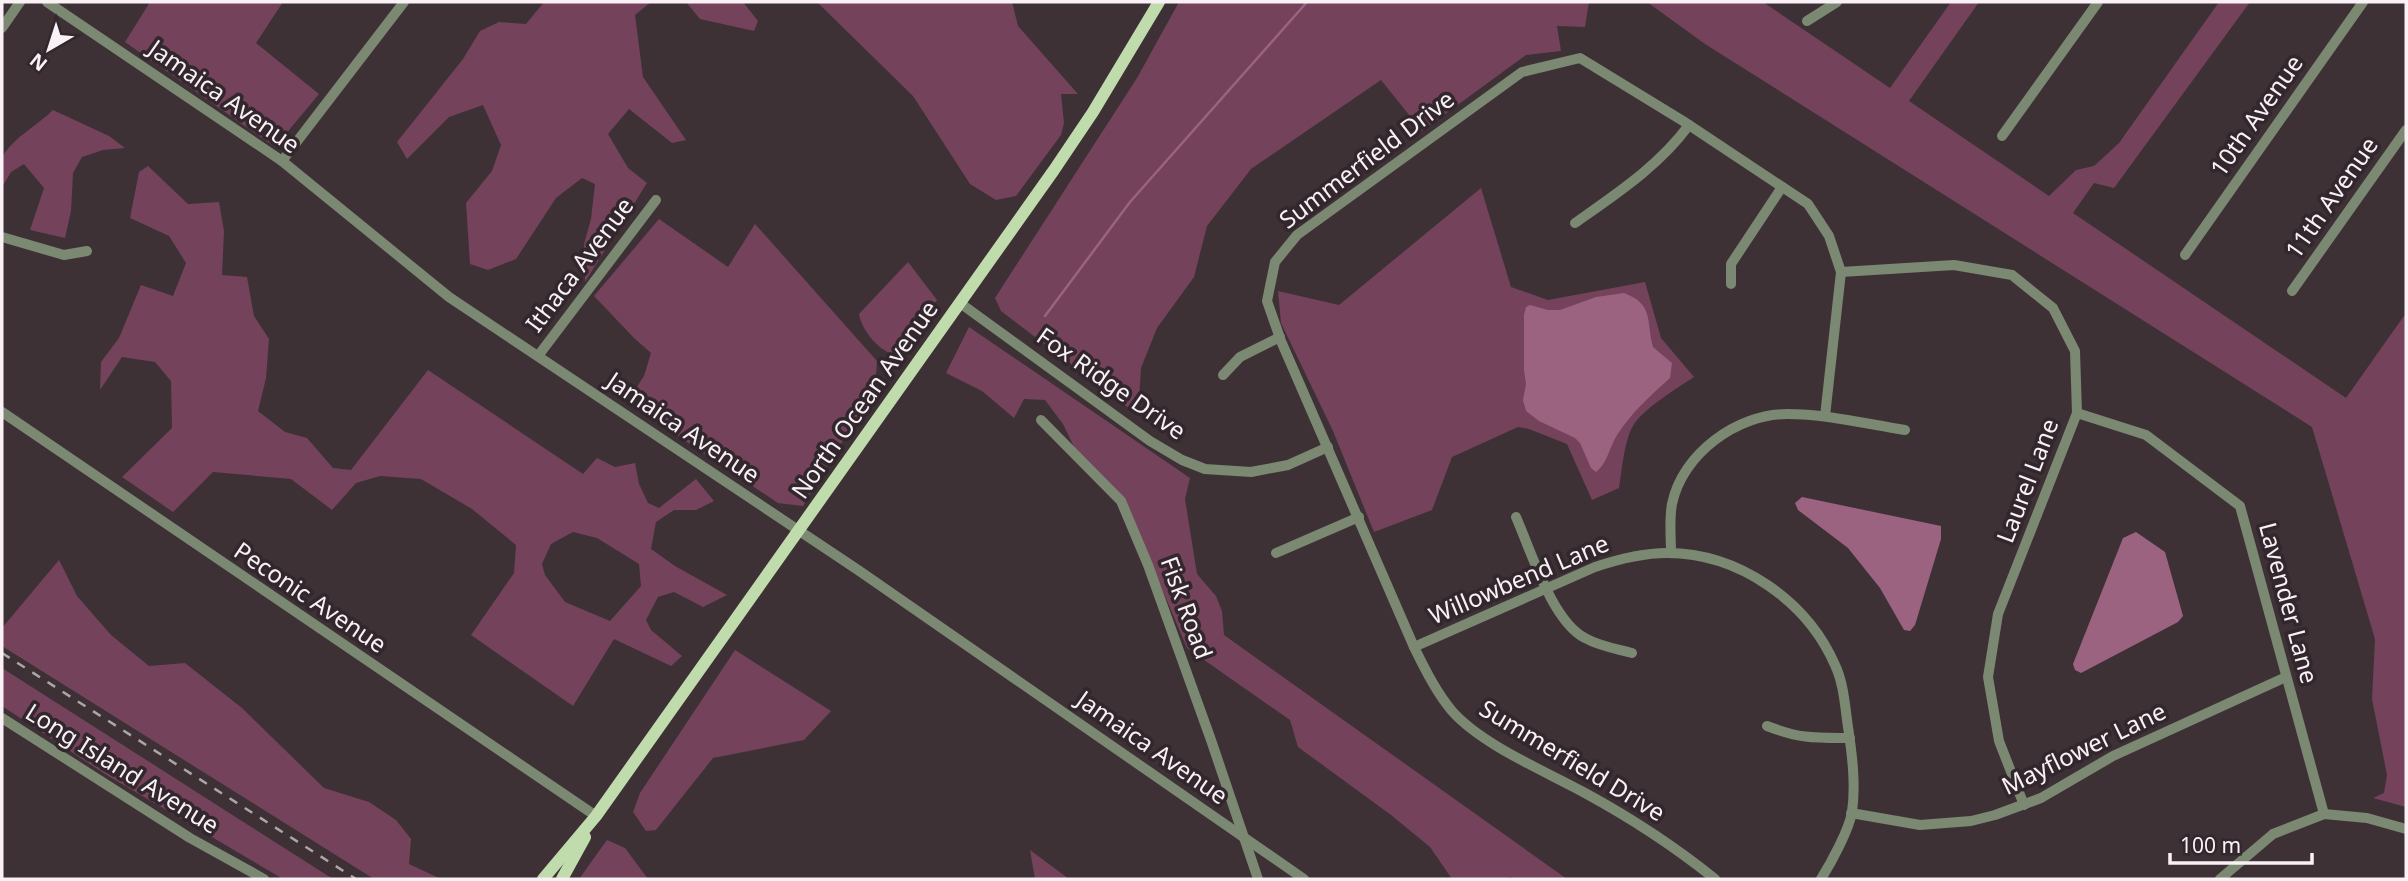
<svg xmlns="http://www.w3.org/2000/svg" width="2408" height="881" viewBox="0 0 2408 881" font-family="'Noto Sans',sans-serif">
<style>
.green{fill:#74425b;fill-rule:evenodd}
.water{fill:#9c6380}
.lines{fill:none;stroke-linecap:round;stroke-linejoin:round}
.stream{stroke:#9c6380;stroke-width:2.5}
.minor{stroke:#7b8872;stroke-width:10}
.major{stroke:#c0dcad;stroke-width:12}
.rail{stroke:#aea5a9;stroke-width:2.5;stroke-dasharray:9 9;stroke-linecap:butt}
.labels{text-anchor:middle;stroke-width:7;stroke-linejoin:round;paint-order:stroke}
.street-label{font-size:24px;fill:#f9f1f5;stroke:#32272c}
</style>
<rect width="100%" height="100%" fill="#3d3136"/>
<g class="green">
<polygon points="150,2 283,2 256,43 319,94 275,147 125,42"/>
<polygon points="544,2 651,2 635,15 643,77 686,140 672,143 629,109 608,134 628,168 647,183 585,282 584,244 591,219 595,184 582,178 556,198 516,259 488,270 470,264 466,203 492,171 501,145 483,105 449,117 407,159 397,142 463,59 480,31 499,22 526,24"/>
<polygon points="686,2 743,2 758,21 754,31 700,19"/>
<polygon points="817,2 1012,2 1018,26 1078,94 1061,94 1064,123 1061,135 1016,196 996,200 970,184 913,96"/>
<polygon points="1179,2 1589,2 1585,27 1557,26 1561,51 1526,55 1422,131 1381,80 1251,169 1207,226 1194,277 1157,328 1141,368 1138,415 1001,311 995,298 1137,78"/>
<polygon points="1647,2 1763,2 1890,88 1951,2 1979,2 1909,101 2049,196 2076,170 2094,166 2119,143 2219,2 2250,2 2114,188 2094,183 2073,213 2346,398 2406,313 2406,807 2373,798 2384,793 2387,775 2372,699 2375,639 2312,427 1705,44"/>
<path d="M53,110L109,136L125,148L103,150L82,157L73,173L71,211L65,238L30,230L44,188L24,164L11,172L2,187C2,179 0,165 2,158C10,140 38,125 53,110Z"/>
<path d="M148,166L188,204L219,202L224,231L222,275L247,277L254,316L269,339L266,378L258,411L285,432L307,438L333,468L351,470L428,370L583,474L597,458L615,467L635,463L639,484L648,503L659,508L696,479L714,501L696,510H674L656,522L651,549L675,566L727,595L703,607L674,592L658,597L646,620L651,630L682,656L671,666L614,639L573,706L471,635L514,573L516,545L472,509L421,479L380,476L356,483L332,510L291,479L213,472L173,512L122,477L172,428L171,381L155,362L122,357L100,390L101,362L119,338L141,285L173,296L186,263L169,236L130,218L139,172ZM573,532L597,538L639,564L641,586L610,621L565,602L545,575L542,564L551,544Z"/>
<path d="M1481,188L1511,287L1548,300L1645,282L1661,338L1694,377C1677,388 1645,408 1634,424C1624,440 1622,470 1619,488L1592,500L1567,444L1529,429L1518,427L1452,457L1432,510L1374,532L1333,431L1281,323L1278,291L1339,305Z"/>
<polygon points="659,219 728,267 755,224 877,361 875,388 803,506 778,503 639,410 631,396 644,376 651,353 634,338 594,296"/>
<path d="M908,262L937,300L895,355C879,351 862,331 859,314Z"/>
<polygon points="969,327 1190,478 1185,499 1197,574 1216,596 1222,611 1224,635 1567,879 1514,879 1510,877 1506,879 1452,879 1430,847 1391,815 1298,747 1290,720 1187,648 1124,499 1075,449 1063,424 1045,400 1024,399 1014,418 982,391 946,373"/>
<polygon points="59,560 77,596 111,635 149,666 185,663 242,708 324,788 369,802 396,820 411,839 409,864 441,879 374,879 2,646 2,628"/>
<polygon points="735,650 831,711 804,740 713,758 656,830 646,831 633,812 640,793"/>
<polygon points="2,668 333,879 283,879 105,774 2,706"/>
<polygon points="607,840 625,848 648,879 579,879"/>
<polygon points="1030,850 1069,879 1035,879"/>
</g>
<g class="water">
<path d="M1624,293C1654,304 1646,321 1653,347L1672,363L1670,378C1650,396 1632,412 1617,435C1610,446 1607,464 1596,472L1591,468L1580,443L1575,438L1539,421L1526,411L1523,400L1526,384L1524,370V315L1526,307L1530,305L1548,310H1560L1596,297Z"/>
<polygon points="1802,497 1941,526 1941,539 1915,625 1910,631 1904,630 1880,588 1848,548 1798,510 1795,503"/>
<polygon points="2136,532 2165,552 2183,616 2178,622 2081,673 2075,670 2073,664 2123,538"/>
</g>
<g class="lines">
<polyline class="stream" points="1045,316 1130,202 1307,2"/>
<g class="minor">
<polyline points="47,2 282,161 449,297 858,570 1304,879"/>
<polyline points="1807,21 1837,2"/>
<polyline points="2,28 20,2"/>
<polyline points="2002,136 2098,2"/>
<polyline points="282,161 404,2"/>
<path d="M1575,223C1616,194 1659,166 1689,125"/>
<polyline points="2,237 64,255 87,251"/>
<polyline points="2185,255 2363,2"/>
<polyline points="1841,272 1954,265 2012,275 2053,308 2075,351 2077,413 1998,614 1988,677 1999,741 2024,805"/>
<polyline points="1731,284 1731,264 1782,187"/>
<polyline points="2292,291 2406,130"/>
<polyline points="960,303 1150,441 1182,460 1205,469 1251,472 1288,465 1328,447"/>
<polyline points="538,356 656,200"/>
<polyline points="1223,375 1240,357 1280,337"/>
<polyline points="2,412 596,816"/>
<polyline points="2077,413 2146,435 2240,506 2324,814"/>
<polyline points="1041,420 1121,501 1148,565 1211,740 1258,879"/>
<path d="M1516,517C1531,551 1552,621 1585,638C1599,646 1617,649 1632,653"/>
<polyline points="1276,553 1359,517"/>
<path d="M1671,553C1671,537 1669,520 1672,504C1682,454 1737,414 1787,414C1827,414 1866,424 1905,430"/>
<path d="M1414,647L1595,567C1619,559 1642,553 1667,553C1739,553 1807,601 1835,665C1844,684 1845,707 1848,727C1852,754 1856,784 1852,812C1849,830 1831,863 1821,879"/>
<polyline points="2,718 190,838 264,879"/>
<path d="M1767,726C1801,739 1814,738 1850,738"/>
<polyline points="1851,813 1920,825 1971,821 1995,815 2041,798 2113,756 2286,677"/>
<path d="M1715,879C1674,846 1631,818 1585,793C1545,771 1482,745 1452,711C1436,692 1425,669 1414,647L1281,341L1267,301L1275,262L1297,235L1522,72L1580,58L1683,121L1808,204L1829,236L1841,272L1825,416"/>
<polyline points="2220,879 2273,834 2324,814 2367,818 2406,829"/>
</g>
<g class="major">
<polyline points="543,879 596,816 1054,170 1093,112 1159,2"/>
<polyline points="562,879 585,837"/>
</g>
<polyline class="rail" points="2,653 356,879"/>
</g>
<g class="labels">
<g class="street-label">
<text transform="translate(224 97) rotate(35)" y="8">Jamaica Avenue</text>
<text transform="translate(2257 116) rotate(-55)" y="8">10th Avenue</text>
<text transform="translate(1367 160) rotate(-37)" y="8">Summerfield Drive</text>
<text transform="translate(2332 198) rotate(-55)" y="8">11th Avenue</text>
<text transform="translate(580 265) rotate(-53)" y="8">Ithaca Avenue</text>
<text transform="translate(1111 384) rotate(35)" y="8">Fox Ridge Drive</text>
<text transform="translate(865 400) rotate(-55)" y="8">North Ocean Avenue</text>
<text transform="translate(683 428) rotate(34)" y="8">Jamaica Avenue</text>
<text transform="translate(2028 481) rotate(-69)" y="8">Laurel Lane</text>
<text transform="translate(1519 580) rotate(-23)" y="8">Willowbend Lane</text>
<text transform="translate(310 598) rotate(34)" y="8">Peconic Avenue</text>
<text transform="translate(2288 603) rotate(75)" y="8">Lavender Lane</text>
<text transform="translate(1186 608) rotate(70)" y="8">Fisk Road</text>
<text transform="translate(1152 748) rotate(35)" y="8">Jamaica Avenue</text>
<text transform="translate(2084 749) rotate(-26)" y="8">Mayflower Lane</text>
<text transform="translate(1572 761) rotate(31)" y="8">Summerfield Drive</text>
<text transform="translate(122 769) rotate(32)" y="8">Long Island Avenue</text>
</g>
</g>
<rect width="2408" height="881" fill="none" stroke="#f9f1f5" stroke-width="7"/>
<g transform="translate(49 49) rotate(219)" stroke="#32272c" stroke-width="5" paint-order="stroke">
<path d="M0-5L12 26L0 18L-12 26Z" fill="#f9f1f5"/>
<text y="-10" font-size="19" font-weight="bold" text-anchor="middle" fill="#f9f1f5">N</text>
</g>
<path d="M2170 853v10h142v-10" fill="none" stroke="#f9f1f5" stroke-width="3.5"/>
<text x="2180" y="853" font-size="21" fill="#f9f1f5" stroke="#32272c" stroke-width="5" paint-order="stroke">100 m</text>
</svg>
